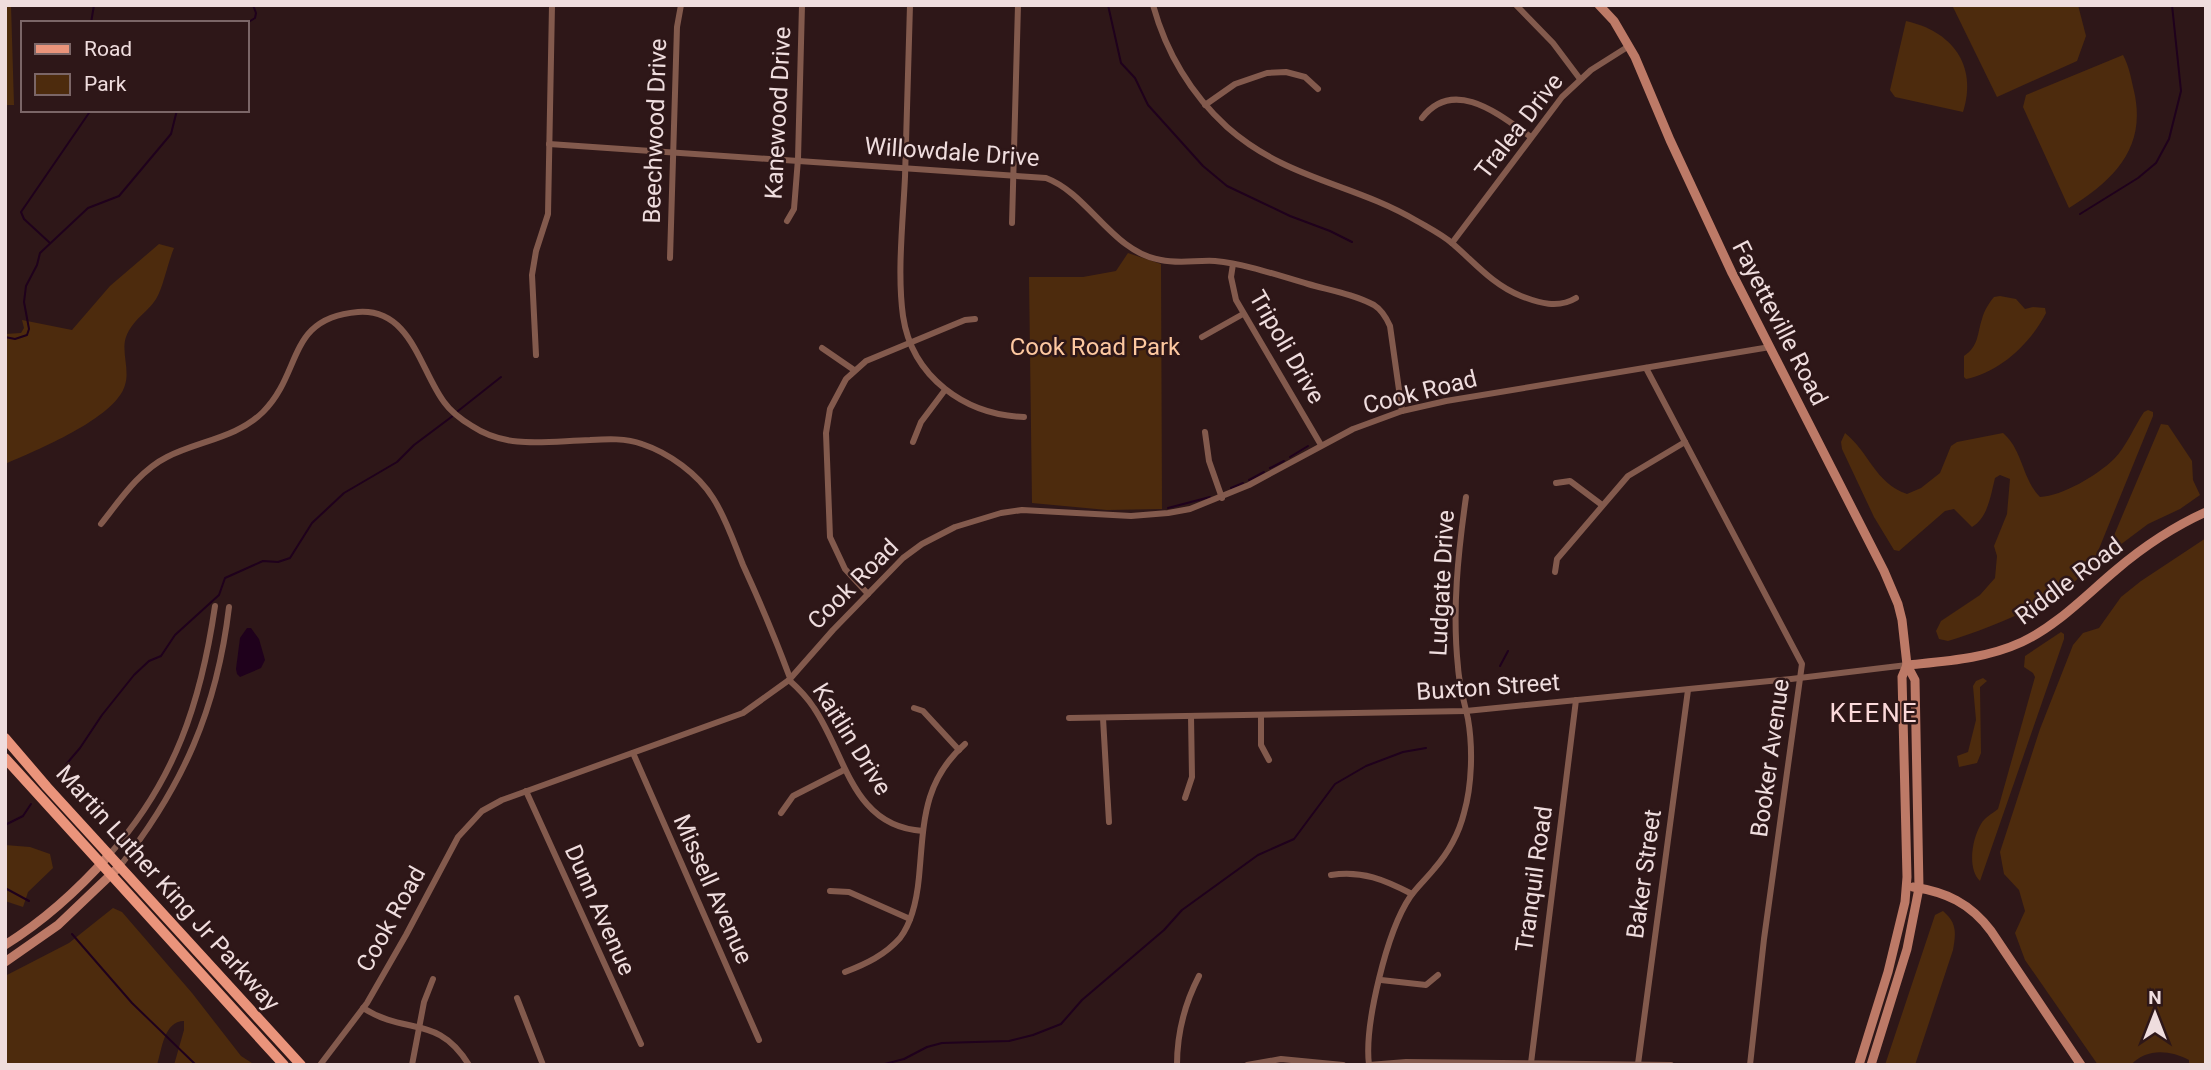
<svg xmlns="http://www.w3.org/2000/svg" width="2211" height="1070" viewBox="0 0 2211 1070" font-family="Roboto,sans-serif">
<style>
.green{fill:#4d2b0d}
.water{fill:#1f011c}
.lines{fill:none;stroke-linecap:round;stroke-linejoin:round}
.stream{stroke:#1f011c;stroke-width:2}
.street{stroke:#835a4d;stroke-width:6}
.secondary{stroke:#bd7a67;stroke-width:9}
.primary{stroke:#ea947b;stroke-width:10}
.labels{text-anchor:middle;stroke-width:5;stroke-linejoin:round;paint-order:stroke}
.street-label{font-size:24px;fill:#efddde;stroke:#2e1718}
.park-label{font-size:24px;fill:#fdc8a0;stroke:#2e1718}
.neighbourhood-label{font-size:26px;letter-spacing:2px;fill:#fbd9da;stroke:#2e1718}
</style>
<rect width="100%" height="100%" fill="#2e1718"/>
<g class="green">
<polygon points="5,5 11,5 14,105 5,105"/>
<polygon points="1952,5 2078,5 2086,36 2077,61 1997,97"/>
<path d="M1906,21C1951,31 1978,64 1963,112L1895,97L1890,90Z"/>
<path d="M2123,55C2129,66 2131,78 2134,91C2147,148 2114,180 2069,208L2023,107L2026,95Z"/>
<path d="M159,244L174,248C168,262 163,288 156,299C147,313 133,319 126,337C121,351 130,370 125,385C116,418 35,451 5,464V334L21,333L24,328L22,320L72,330L110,286Z"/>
<polygon points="1128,253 1161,264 1162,509 1107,510 1032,503 1029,277 1083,277 1116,271"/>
<path d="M2000,296L2016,299L2025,309L2033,307L2045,308L2046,313C2031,343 1999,373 1966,379L1964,377V356C1979,346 1977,334 1982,319C1984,311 1989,303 1994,297Z"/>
<path d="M2148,410L2153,412V416L2092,566C2059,601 1993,627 1948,641L1939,639L1936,631L1941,621L1980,595L1995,578L1997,556L1994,546L2007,514L2010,479L2000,475L1995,478C1991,494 1988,518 1972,527L1954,509L1945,511L1899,551L1894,550L1874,517L1842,449L1841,442L1845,433C1869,452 1875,483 1907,494L1921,488L1940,473L1951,446L1957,442L2003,433C2023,450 2022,479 2040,497C2062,496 2098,475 2114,459C2126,447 2134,427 2144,412Z"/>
<polygon points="2161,424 2168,425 2192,461 2193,480 2200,495 2180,509 2148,524 2108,554 2107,552"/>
<path d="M2206,538V1065H2189V1060C2170,1050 2146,1048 2131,1065H2098L2025,960L2015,933L2025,911L2019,890L2004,874L2000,852L2040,729L2073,645L2083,633L2099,628L2121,597L2141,581Z"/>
<path d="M2061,632L2064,634V639L1980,881C1967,869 1972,839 1981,824C1985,817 1992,814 1998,809L2035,677L2033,673L2024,667L2025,656Z"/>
<polygon points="1983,678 1987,681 1980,687 1981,753 1977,763 1959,767 1957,756 1968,752 1976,720 1973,686 1976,681"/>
<polygon points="5,845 30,847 50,854 53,868 28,892 23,907 5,901"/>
<path d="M113,908L122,912L192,993L241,1056L255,1065H174L184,1030V1021C164,1021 162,1049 157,1065H5V976L69,943Z"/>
<path d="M1943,911C1957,923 1956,933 1953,950L1915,1065H1885L1935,915Z"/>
</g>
<polygon class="water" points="247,628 251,628 259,639 265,660 261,668 240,677 237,674 236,669 240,638"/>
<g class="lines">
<g class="stream">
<polyline points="1108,5 1121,63 1135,78 1148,105 1203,166 1227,186 1290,216 1330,231 1352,242"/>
<polyline points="91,23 94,5"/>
<polyline points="247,23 255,18 256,13 253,5"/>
<polyline points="2080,214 2138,178 2156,163 2169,139 2181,91 2172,5"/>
<polyline points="50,243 24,219 21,212 91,110"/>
<polyline points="5,337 15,339 27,335 29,329 24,302 26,286 37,265 40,253 88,208 119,196 171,134 177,110"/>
<polyline points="458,411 501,377"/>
<polyline points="1290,457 1308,446"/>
<polyline points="1270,468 1284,461"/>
<polyline points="1249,480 1264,472"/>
<polyline points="1231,488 1243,483"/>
<polyline points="1168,508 1210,497"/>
<polyline points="1500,666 1508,651"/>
<polyline points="57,775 80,748 102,715 134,675 149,661 161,656 175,635 219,595 225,578 263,561 278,562 290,558 312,523 344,493 397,462 414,445 454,415"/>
<polyline points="5,825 23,816 31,804"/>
<polyline points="5,888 29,901"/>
<polyline points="72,934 132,1003 196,1065"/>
<polyline points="881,1065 904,1059 927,1047 942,1043 1009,1041 1033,1035 1061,1024 1082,1000 1164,930 1182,910 1258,855 1294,839 1335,784 1366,766 1403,752 1426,748"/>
</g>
<g class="street">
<path d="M910,5C908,62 907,120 905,177C903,221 897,273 903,316C912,377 965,415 1024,417"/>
<path d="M1153,5C1166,52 1191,94 1227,127C1287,180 1353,183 1417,221C1429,228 1443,235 1453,244C1475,263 1493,285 1521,296C1539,303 1558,309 1576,298"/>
<polyline points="1516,5 1553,43 1580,79"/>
<polyline points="1205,105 1235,84 1267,73 1286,72 1305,77 1318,89"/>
<path d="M1422,118C1454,76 1501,116 1531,137"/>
<path d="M549,144L1046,178C1089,194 1112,252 1161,260C1179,264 1197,260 1215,261C1246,264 1277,275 1308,284C1329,290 1354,294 1374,305C1382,310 1386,317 1390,326L1402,411"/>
<polyline points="787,221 794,209 798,159 802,5"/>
<polyline points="1012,223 1018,5"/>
<polyline points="1452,243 1562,97 1591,70 1629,46"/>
<polyline points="670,258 677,27 681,5"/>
<polyline points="1233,264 1231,277 1236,300 1321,445"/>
<polyline points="1202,337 1243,314"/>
<polyline points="822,348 854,370"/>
<polyline points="536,355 532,275 536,251 548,214 552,5"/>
<polyline points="1646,368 1802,664 1764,939 1750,1065"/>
<polyline points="1205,432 1209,461 1222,498"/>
<polyline points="913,442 921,422 945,390"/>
<polyline points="1556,483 1570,481 1602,505"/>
<path d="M101,524C120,500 139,471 167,457C198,441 237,438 263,412C303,372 286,318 358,312C411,308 420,370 444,402C451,412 462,420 472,426C508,450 549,441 590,440C607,439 626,438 642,444C669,453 698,474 713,498C726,518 734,543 743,565C760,602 776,640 790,678"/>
<polyline points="1555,572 1557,559 1628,476 1685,442"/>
<polyline points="868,594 845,569 830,537 826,433 830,409 846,379 866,361 965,320 975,319"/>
<path d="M789,680C798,688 807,697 814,708C846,755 852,827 923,831"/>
<polyline points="914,708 923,711 959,750"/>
<polyline points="1261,715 1261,745 1269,760"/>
<polyline points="1069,718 1466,711 1791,679 1907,665"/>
<polyline points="1103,718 1109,822"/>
<polyline points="633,753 759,1040"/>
<polyline points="526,791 641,1044"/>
<polyline points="1185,798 1192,777 1191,716"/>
<polyline points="781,813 793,796 844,770"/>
<path d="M109,855C175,781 201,702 215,606"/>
<path d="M120,866C183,786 217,709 229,607"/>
<path d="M1331,875C1362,870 1385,880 1412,894"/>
<polyline points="830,891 849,892 910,919"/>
<path d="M845,972C866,964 885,955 900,938C913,921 917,898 919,877C924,824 922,782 965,744"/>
<polyline points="1381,980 1426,985 1438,975"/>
<polyline points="517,998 543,1065"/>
<path d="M363,1008C407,1036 438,1014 469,1065"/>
<polyline points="1531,1063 1576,700"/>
<polyline points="1638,1064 1688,690"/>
<polyline points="320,1065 367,1003 406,935 458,837 482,811 502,800 743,713 789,680 833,630 903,558 922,544 955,527 1001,513 1022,510 1131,516 1168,513 1190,509 1249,485 1353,429 1402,411 1446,401 1770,347"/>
<polyline points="412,1065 424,1002 433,979"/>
<path d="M1177,1065C1177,1032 1184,1005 1199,976"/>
<polyline points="1247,1065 1281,1059 1343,1065"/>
<path d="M1369,1065C1364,1025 1387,931 1410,897C1417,887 1426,879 1434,869C1448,853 1459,833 1464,813C1472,785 1473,748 1468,719C1464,701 1459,684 1458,667C1452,611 1458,553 1466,497"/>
<polyline points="1369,1065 1406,1062 1671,1065"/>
</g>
<g class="secondary">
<polyline points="1599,5 1614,21 1635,57 1670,140 1732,273 1884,571 1898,604 1902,620 1907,665 1902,677 1907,877 1905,902 1888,972 1859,1065"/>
<path d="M1907,665C1946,661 1985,659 2022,642C2058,625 2086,595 2116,570C2143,547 2173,527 2206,512"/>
<path d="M1913,887C1946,892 1970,903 1991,931L2081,1065"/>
<path d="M5,945C45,920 78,890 109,855"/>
<polyline points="5,962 58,925 120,866"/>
<polyline points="1871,1065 1907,949 1919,888 1915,680 1907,665"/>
</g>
<g class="primary">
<polyline points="5,738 47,787 301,1065"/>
<polyline points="5,758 284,1065"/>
</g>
</g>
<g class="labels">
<g class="street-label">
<text transform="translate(778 113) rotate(-87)" y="8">Kanewood Drive</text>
<text transform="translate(1519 126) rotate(-52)" y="8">Tralea Drive</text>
<text transform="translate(655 131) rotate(-88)" y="8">Beechwood Drive</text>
<text transform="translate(952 152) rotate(4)" y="8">Willowdale Drive</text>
<text transform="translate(1780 323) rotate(63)" y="8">Fayetteville Road</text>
<text transform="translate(1287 347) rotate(60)" y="8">Tripoli Drive</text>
<text transform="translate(1420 392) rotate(-14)" y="8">Cook Road</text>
<text transform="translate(2069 581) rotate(-37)" y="8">Riddle Road</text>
<text transform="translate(1442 583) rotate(-87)" y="8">Ludgate Drive</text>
<text transform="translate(853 584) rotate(-45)" y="8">Cook Road</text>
<text transform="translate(1488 687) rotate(-4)" y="8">Buxton Street</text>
<text transform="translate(852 739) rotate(58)" y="8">Kaitlin Drive</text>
<text transform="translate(1770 758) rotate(-82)" y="8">Booker Avenue</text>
<text transform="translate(1644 874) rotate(-82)" y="8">Baker Street</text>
<text transform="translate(1534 879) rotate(-82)" y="8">Tranquil Road</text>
<text transform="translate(168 888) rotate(48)" y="8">Martin Luther King Jr Parkway</text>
<text transform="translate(713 889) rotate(66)" y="8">Missell Avenue</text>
<text transform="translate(600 910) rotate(66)" y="8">Dunn Avenue</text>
<text transform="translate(391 919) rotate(-61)" y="8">Cook Road</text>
</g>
<g class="park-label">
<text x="1095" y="355">Cook Road Park</text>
</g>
<g class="neighbourhood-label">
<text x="1874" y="722">KEENE</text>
</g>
</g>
<rect width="2211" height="1070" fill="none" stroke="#efddde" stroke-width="14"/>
<rect x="21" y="21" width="228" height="91" fill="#2e1718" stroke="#7b6667" stroke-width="2"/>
<rect x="35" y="44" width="35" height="10" fill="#ea947b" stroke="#7b6667" stroke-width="2"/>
<text x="84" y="56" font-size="21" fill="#efddde">Road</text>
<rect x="35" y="74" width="35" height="21" fill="#4d2b0d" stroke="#7b6667" stroke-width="2"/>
<text x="84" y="91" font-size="21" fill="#efddde">Park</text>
<g transform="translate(2155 1014)" stroke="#2e1718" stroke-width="5" paint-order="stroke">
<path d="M0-5L12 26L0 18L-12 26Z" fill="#efddde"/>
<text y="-10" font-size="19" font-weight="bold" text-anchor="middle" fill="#efddde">N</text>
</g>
</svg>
